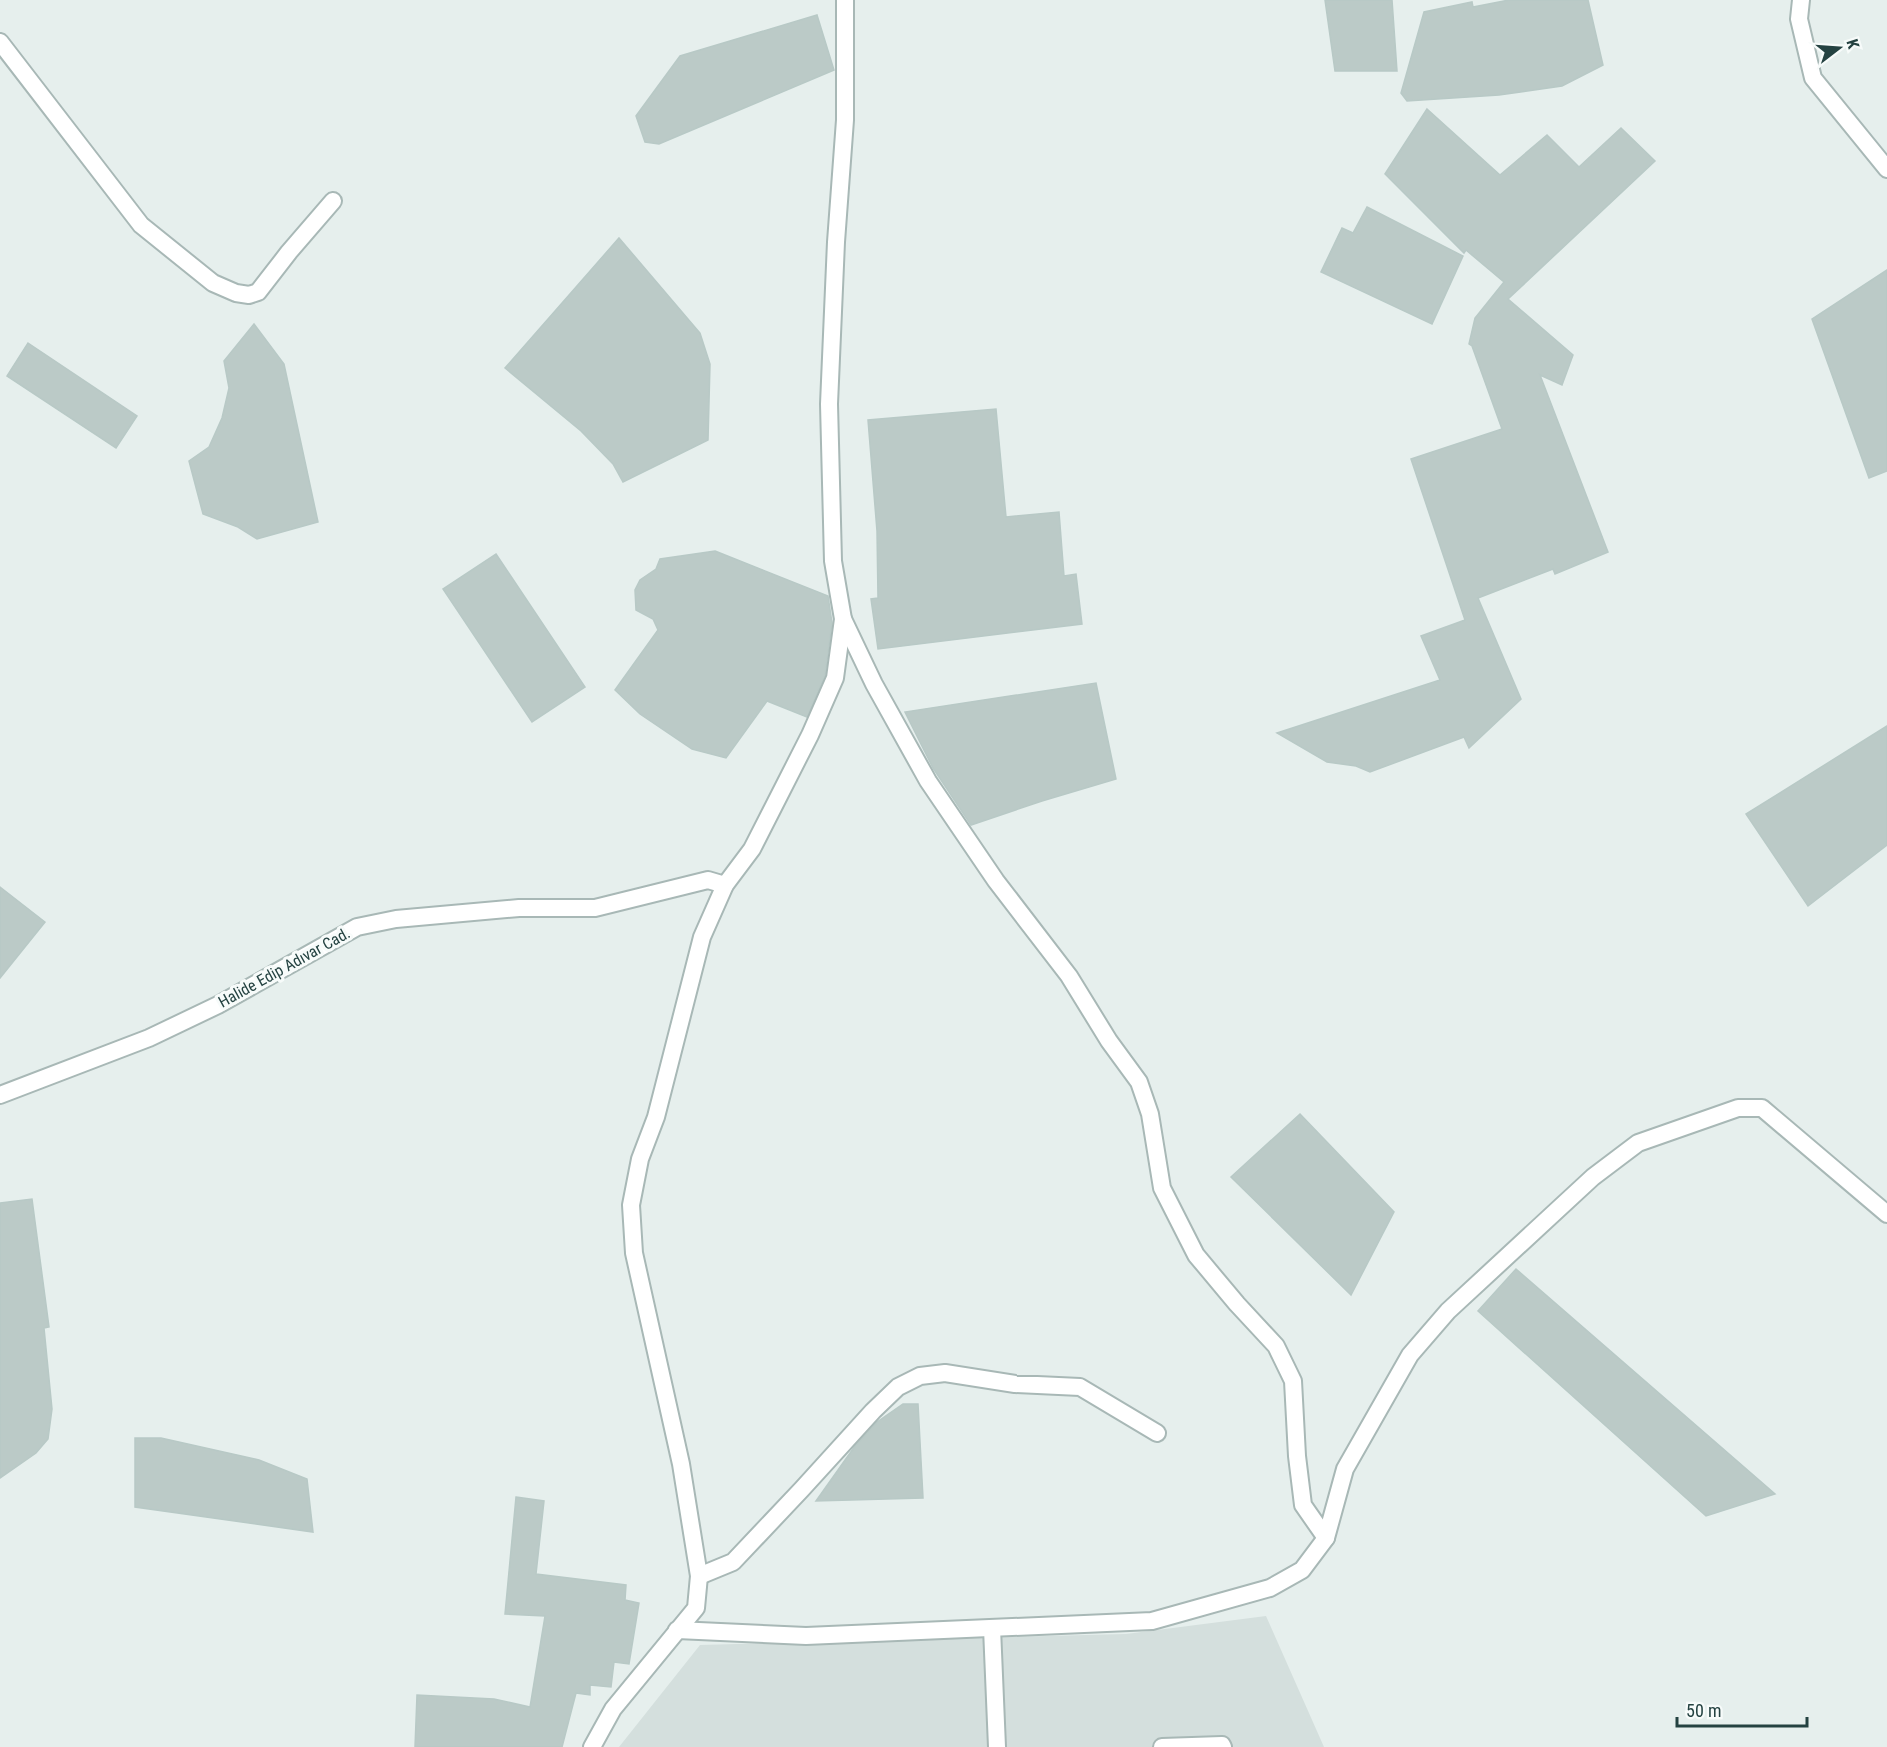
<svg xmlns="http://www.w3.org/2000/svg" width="1887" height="1747" viewBox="0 0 1887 1747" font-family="'Roboto Condensed',sans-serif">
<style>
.built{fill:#d4dfdd}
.building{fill:#bbcac7;stroke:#b8c9c6;stroke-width:1.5}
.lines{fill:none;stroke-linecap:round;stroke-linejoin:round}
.street-casing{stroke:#a8b8b6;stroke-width:20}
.street{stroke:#fff;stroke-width:16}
.labels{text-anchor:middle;stroke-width:6;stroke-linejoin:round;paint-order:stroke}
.street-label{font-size:16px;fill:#244241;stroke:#f7fbfa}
</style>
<rect width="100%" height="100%" fill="#e6efed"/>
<polygon class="built" points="1266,1616 1324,1747 619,1747 700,1645 1126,1634"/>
<g class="building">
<polygon points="1325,0 1392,0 1397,71 1335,71"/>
<polygon points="1509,0 1588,0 1603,65 1562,86 1499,95 1407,101 1401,93 1424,12 1472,2 1473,7"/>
<polygon points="817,15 834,70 659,144 645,142 636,116 680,56"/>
<polygon points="1427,109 1500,175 1547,135 1579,167 1621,128 1655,161 1508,299 1573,355 1562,385 1540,375 1608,552 1555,574 1553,569 1478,598 1521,699 1469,748 1464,737 1370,772 1356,766 1327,762 1277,733 1440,680 1421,636 1465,620 1411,459 1502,429 1472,346 1469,344 1475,318 1504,282 1466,250 1464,253 1385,174"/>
<polygon points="1367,207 1463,256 1432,324 1321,272 1342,228 1353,233"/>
<polygon points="619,238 700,333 710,364 708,440 623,482 613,464 581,431 505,368"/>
<polygon points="1887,270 1887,471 1869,478 1812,319"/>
<polygon points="254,324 284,364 318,522 257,539 238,527 203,514 189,461 209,447 222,418 229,388 224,361"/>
<polygon points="28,343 137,416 116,448 7,376"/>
<polygon points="996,409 1006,517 1059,512 1064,576 1076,574 1082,624 878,649 871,599 878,598 877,531 868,420"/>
<polygon points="715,551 828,596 832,623 825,675 807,717 767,701 726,758 692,749 640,714 615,690 658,630 653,619 636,610 635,590 640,580 656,569 660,559"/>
<polygon points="496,554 585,687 532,722 443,589"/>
<polygon points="1096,683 1116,779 1042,801 971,825 933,768 905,712"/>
<polygon points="1887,726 1887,845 1808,906 1746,814"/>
<polygon points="0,887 45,922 0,978"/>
<polygon points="1300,1114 1394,1212 1351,1295 1231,1177"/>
<polygon points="32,1199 49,1327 44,1328 52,1409 48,1439 36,1453 0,1478 0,1203"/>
<polygon points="1516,1269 1775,1494 1706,1516 1478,1311"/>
<polygon points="903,1404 918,1404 923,1498 816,1501 855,1446 877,1422"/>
<polygon points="135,1438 161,1438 259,1460 307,1479 313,1532 135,1507"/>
<polygon points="516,1497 544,1501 536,1574 626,1585 625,1600 639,1603 629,1664 614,1662 611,1687 590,1685 590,1695 576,1693 562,1747 415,1747 417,1695 494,1699 530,1707 545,1616 505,1614"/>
</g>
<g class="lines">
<defs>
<g id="street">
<polyline points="1801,0 1799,19 1813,78 1887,169"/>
<polyline points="0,42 141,225 213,283 236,293 249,295 258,292 289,252 333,201"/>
<polyline points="843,619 874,684 928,781 996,881 1069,976 1109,1041 1139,1082 1150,1114 1162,1188 1196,1255 1237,1304 1276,1346 1293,1381 1297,1456 1303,1505 1326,1538"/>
<polyline points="0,1095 149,1038 218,1005 357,927 396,919 519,908 595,908 708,880 725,885"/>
<polyline points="699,1576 733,1562 802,1489 873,1411 898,1387 920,1376 945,1373 1015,1384 1080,1387 1157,1433"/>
<polyline points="992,1628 997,1747"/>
<polyline points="677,1630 806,1636 1152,1621 1270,1588 1302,1570 1326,1538 1345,1469 1410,1355 1448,1311 1593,1177 1638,1143 1738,1108 1762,1108 1887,1214"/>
<polyline points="592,1747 613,1709 696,1608 699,1576 681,1464 634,1253 631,1205 640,1159 656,1117 702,937 725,885 752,849 810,735 835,678 843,619 833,561 829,404 836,242 845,120 845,0"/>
<polyline points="1162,1747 1222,1745 1223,1747"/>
</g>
</defs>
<use href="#street" class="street-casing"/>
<use href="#street" class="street"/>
</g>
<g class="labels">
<g class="street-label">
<text transform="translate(284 967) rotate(-29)" y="6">Halide Edip Adıvar Cad.</text>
</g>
</g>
<g transform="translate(1839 48) rotate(73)" stroke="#f7fbfa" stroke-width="4.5" paint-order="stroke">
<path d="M0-4.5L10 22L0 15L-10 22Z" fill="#244241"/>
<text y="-9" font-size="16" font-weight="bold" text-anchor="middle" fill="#244241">K</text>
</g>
<path d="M1677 1717v9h130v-9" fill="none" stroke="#244241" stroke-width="3"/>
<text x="1686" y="1717" font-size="18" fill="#244241" stroke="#f7fbfa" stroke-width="4.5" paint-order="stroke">50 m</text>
</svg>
